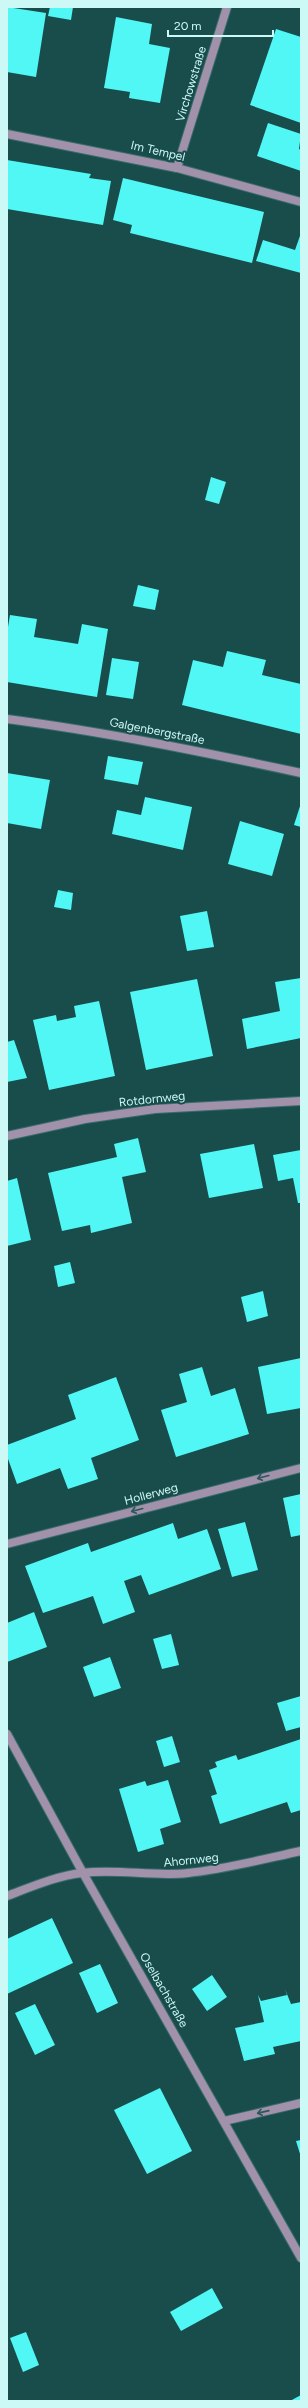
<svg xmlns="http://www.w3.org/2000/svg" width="308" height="2408" viewBox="0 0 308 2408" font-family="Figtree,sans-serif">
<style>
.building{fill:#51f7f5}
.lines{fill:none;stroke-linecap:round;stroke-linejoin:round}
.minor-casing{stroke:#396c6b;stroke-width:10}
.minor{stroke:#a191aa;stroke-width:8}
.oneway{stroke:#2d575a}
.labels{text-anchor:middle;stroke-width:4;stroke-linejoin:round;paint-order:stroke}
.street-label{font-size:12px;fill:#ccf8f6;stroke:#194d4c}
</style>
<rect width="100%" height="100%" fill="#194d4c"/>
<g class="building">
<polygon points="7,7 46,13 36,77 7,72"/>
<polygon points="50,7 73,7 71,20 48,16"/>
<polygon points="116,17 152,24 149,44 170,48 160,103 129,98 130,92 104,88"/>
<polygon points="276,29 301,37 301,123 250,105"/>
<polygon points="268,123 301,134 299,149 301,150 301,171 257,156"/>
<polygon points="7,160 91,174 89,178 111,181 103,225 7,209"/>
<polygon points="123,178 264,212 252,263 130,233 132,225 113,220"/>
<polygon points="301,233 301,273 256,261 263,240 295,250"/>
<polygon points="211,477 226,482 219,504 205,500"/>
<polygon points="138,585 159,590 155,610 133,606"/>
<polygon points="10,615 37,619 34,637 78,644 82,624 108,629 97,697 7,682 7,633"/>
<polygon points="227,651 266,660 262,675 301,684 301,734 182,705 193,660 223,667"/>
<polygon points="112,658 139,662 133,699 106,695"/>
<polygon points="108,756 143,762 138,785 104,779"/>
<polygon points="7,773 50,780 41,829 7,823"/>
<polygon points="145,797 192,807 183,850 112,834 117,810 141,815"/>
<polygon points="301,803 301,827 294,825"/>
<polygon points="240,821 284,834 272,876 228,864"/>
<polygon points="58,890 73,893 71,910 54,907"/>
<polygon points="207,911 214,947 187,951 180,916"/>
<polygon points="301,978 301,1038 247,1049 242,1019 280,1011 275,982"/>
<polygon points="197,979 213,1056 146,1070 130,992"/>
<polygon points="99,1001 115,1076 49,1090 33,1020 56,1015 57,1021 76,1017 74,1006"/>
<polygon points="14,1040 27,1078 7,1082 7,1042"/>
<polygon points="138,1138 146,1172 122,1177 132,1223 91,1233 90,1225 62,1231 48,1173 117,1157 114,1144"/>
<polygon points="254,1144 263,1188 209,1198 200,1154"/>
<polygon points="301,1150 301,1203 298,1203 293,1178 278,1181 273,1155"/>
<polygon points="17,1178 31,1240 7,1246 7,1181"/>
<polygon points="70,1262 75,1283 58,1287 54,1266"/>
<polygon points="263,1291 268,1316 247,1322 241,1297"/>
<polygon points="301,1358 301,1408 267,1414 258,1367"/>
<polygon points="202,1367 211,1396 235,1388 249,1434 176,1457 161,1410 187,1402 179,1374"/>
<polygon points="116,1377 139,1440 91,1458 98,1479 68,1489 60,1468 17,1484 7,1456 7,1445 76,1419 68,1395"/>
<polygon points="301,1494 301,1535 291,1537 283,1498"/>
<polygon points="245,1522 258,1570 232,1577 218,1529"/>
<polygon points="173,1523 178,1539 207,1529 221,1569 149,1595 141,1575 124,1581 135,1612 103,1624 93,1596 43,1613 25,1566 88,1543 91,1552"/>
<polygon points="34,1612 47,1647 7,1662 7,1623"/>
<polygon points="171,1634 179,1665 162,1669 153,1639"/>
<polygon points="110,1657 121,1688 94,1697 83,1667"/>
<polygon points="301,1696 301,1727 286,1731 277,1703"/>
<polygon points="172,1736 180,1762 164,1767 156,1741"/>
<polygon points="301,1739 301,1810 291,1813 287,1802 220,1824 211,1796 217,1794 209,1770 217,1767 215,1762 236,1755 238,1760"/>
<polygon points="168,1780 181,1822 160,1829 164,1844 138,1852 119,1789 145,1781 147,1786"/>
<polygon points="52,1918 73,1963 7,1994 7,1939"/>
<polygon points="100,1964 118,2003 97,2013 79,1973"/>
<polygon points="212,1975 227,1997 207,2011 192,1989"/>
<polygon points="285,1989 291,2004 301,2002 301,2041 273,2047 275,2054 244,2061 235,2028 264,2022 258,1995 261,2001 287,1995"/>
<polygon points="35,2004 55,2045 35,2055 15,2013"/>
<polygon points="160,2088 192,2151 147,2174 114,2110"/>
<polygon points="301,2140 301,2157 296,2141"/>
<polygon points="212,2288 223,2308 181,2331 170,2312"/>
<polygon points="26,2332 39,2365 23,2372 10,2338"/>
<polygon points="301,2395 301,2401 290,2401"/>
</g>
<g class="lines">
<defs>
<g id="minor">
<polyline points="7,134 177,168 301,202"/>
<polyline points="177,168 227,7"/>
<path d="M7,719C106,732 203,752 301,773"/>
<polyline points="7,1136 85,1119 155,1109 301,1101"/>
<polyline points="7,1544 301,1468"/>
<polyline points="7,1734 83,1873 301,2258"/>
<path d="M7,1896C31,1887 56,1876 82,1873C117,1868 153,1877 188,1873C226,1869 264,1859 301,1851"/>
<polyline points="224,2121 301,2103"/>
</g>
</defs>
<use href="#minor" class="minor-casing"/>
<use href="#minor" class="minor"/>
</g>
<defs><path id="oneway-shaft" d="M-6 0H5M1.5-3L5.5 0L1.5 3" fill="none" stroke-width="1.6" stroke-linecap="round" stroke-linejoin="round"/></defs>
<g class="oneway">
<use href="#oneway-shaft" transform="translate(263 1477) rotate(165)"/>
<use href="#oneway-shaft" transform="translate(137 1510) rotate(165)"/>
<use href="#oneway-shaft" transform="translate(263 2112) rotate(167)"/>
</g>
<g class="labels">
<g class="street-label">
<text transform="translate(191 84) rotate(-73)" y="4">Virchowstraße</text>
<text transform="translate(158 151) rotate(13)" y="4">Im Tempel</text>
<text transform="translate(157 731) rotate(11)" y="4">Galgenbergstraße</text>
<text transform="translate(152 1099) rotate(-6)" y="4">Rotdornweg</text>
<text transform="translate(151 1494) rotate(-15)" y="4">Hollerweg</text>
<text transform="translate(191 1860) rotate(-6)" y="4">Ahornweg</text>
<text transform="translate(164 1990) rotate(60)" y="4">Oselbachstraße</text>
</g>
</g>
<rect width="308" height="2408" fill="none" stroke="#ccf8f6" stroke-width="16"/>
<path d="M168 30v6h105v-6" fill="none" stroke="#ccf8f6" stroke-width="2"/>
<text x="174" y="30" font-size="12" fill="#ccf8f6" stroke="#194d4c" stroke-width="3" paint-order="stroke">20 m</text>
</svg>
